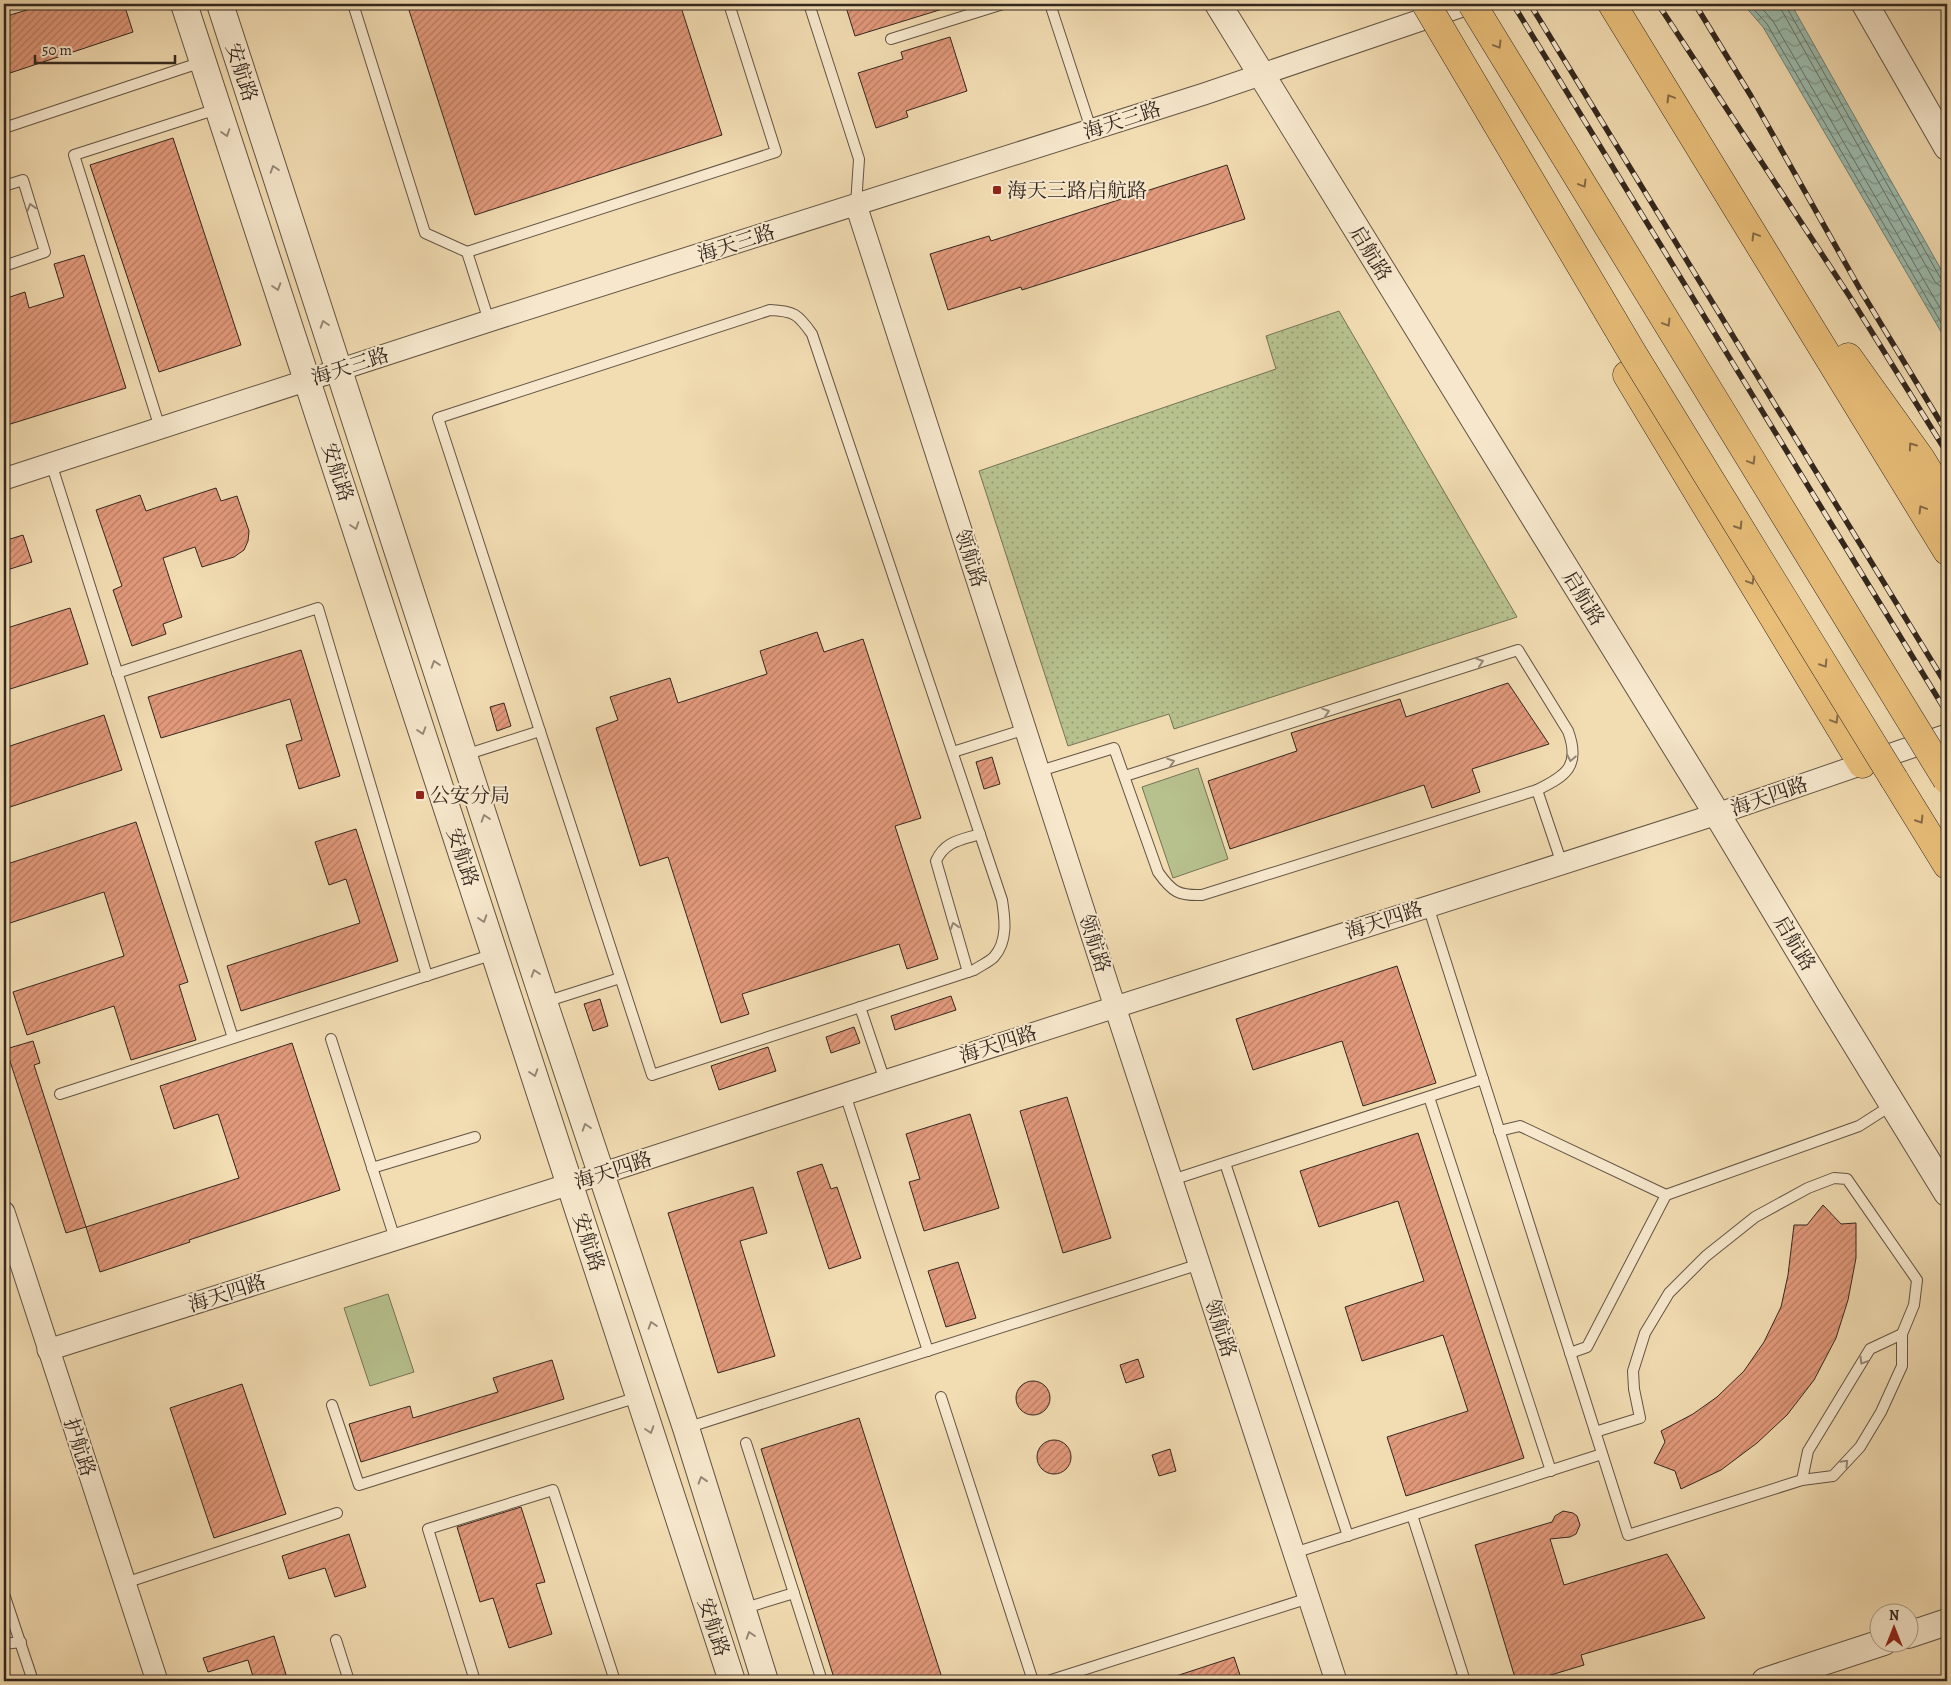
<svg xmlns="http://www.w3.org/2000/svg" width="1951" height="1685" viewBox="0 0 1951 1685" font-family="Alegreya,'Noto Serif SC',serif">
<style>
.green{fill:url(#green-dots);stroke:#757456}
.pitch{fill:#b7c18e;stroke:#757456}
.water{fill:url(#water-waves);stroke:#718075}
.lines{fill:none;stroke-linecap:round;stroke-linejoin:round}
.shore{stroke:#677166;stroke-width:1}
.building{fill:url(#building-hatch);stroke:#33271f}
.service-casing{stroke:#635444;stroke-width:12}
.minor-casing{stroke:#635444;stroke-width:23}
.tertiary-casing{stroke:#635444;stroke-width:28}
.trunk-casing{stroke:#33271f;stroke-width:29}
.service{stroke:#f7e8cd;stroke-width:10}
.minor{stroke:#f7e8cd;stroke-width:21}
.tertiary{stroke:#f7e8cd;stroke-width:26}
.trunk{stroke:#e9be79;stroke-width:28}
.rail-casing{stroke:#33271f;stroke-width:5.5}
.rail{stroke:#f7e8cd;stroke-width:4;stroke-dasharray:11;stroke-linecap:butt}
.trunk-bridge-casing{stroke:#33271f;stroke-width:29;stroke-linecap:butt}
.trunk-bridge{stroke:#e9be79;stroke-width:28}
.oneway{stroke:#856b48}
.oneway2{stroke:#958876}
.poi-dot{fill:#8f2418;stroke:#f7e8cd;stroke-width:2}
.labels{text-anchor:middle;stroke-width:4;stroke-linejoin:round;paint-order:stroke}
.street-label{font-size:20px;fill:#33271f;stroke:#f7e8cd}
.poi-label{font-size:20px;fill:#33271f;stroke:#f7e8cd;text-anchor:start}
</style>
<defs>
<pattern id="green-dots" width="8" height="8" patternUnits="userSpaceOnUse" patternTransform="scale(1.25)"><rect width="8" height="8" fill="#b7c18e"/><path d="M2 2h.1M6 6h.1" fill="none" stroke="#959d73" stroke-width="1.8" stroke-linecap="round"/></pattern>
<pattern id="water-waves" width="16" height="10" patternUnits="userSpaceOnUse" patternTransform="scale(1.25)"><rect width="16" height="10" fill="#9bbbae"/><path d="M0 5q4-4 8 0t8 0" fill="none" stroke="#7f988d"/></pattern>
<pattern id="building-hatch" width="6" height="6" patternUnits="userSpaceOnUse" patternTransform="scale(1.25)"><rect width="6" height="6" fill="#e2997b"/><path d="M-1 1l2-2M0 6l6-6M5 7l2-2" fill="none" stroke="#b87d64"/></pattern>
</defs>
<rect width="100%" height="100%" fill="#f2dcb2"/>
<filter id="stains"><feTurbulence type="fractalNoise" baseFrequency=".004" numOctaves="4"/><feColorMatrix values="0 0 0 0 .2 0 0 0 0 .09 0 0 0 0 .02 0 0 0 .5 -.17"/></filter>
<radialGradient id="worn" r=".72"><stop offset=".6" stop-color="#630" stop-opacity="0"/><stop offset="1" stop-color="#630" stop-opacity=".3"/></radialGradient>
<polygon class="green" points="1339,311 1517,617 1174,729 1169,714 1068,746 979,471 1276,369 1266,336"/>
<g class="pitch">
<polygon points="1198,768 1228,859 1173,878 1142,787"/>
<polygon points="388,1294 414,1372 370,1386 344,1308"/>
</g>
<polygon class="water" points="1743,4 1791,4 1947,280 1947,342 1763,27"/>
<g class="lines">
<g class="shore">
<polyline points="1749,4 1767,24 1947,333"/>
<polyline points="1758,4 1773,21 1947,320"/>
<polyline points="1780,4 1782,11 1935,282 1940,286 1947,288"/>
<polyline points="1787,4 1787,8 1941,279 1947,282"/>
</g>
</g>
<g class="building">
<polygon points="46,4 124,4 133,32 4,75 4,17"/>
<polygon points="407,4 680,4 722,135 475,215"/>
<polygon points="845,4 948,4 949,7 855,36"/>
<polygon points="950,37 967,91 906,111 908,117 876,128 858,73 903,59 901,52"/>
<polygon points="173,138 241,345 159,372 90,165"/>
<polygon points="1227,165 1245,219 1022,290 1021,287 948,310 930,254 989,236 991,241"/>
<polygon points="84,255 126,388 4,426 4,299 25,292 29,308 64,297 54,264"/>
<polygon points="216,488 221,501 237,496 249,531 248,541 244,550 234,557 202,567 195,547 163,558 182,617 163,624 166,634 132,646 113,590 122,586 96,510 140,495 146,511"/>
<polygon points="23,535 32,562 4,571 4,541"/>
<polygon points="70,608 88,664 4,691 4,629"/>
<polygon points="817,632 824,652 863,639 921,818 895,826 938,959 907,969 899,944 742,994 749,1014 721,1023 668,857 640,866 596,728 618,720 610,697 670,678 678,703 767,674 760,651"/>
<polygon points="301,650 340,776 299,789 286,745 302,740 290,699 161,738 148,697"/>
<polygon points="1508,683 1549,744 1472,769 1480,792 1432,808 1424,785 1230,849 1208,781 1297,751 1291,733 1400,699 1406,717"/>
<polygon points="504,703 511,726 497,731 490,707"/>
<polygon points="104,715 122,770 4,809 4,748"/>
<polygon points="992,757 1000,784 984,789 976,762"/>
<polygon points="136,822 188,982 179,985 196,1040 131,1060 114,1006 27,1035 13,992 124,956 104,892 4,925 4,865"/>
<polygon points="356,829 398,961 241,1011 227,966 360,923 346,879 329,885 315,842"/>
<polygon points="1397,966 1436,1083 1363,1106 1342,1041 1253,1070 1236,1019"/>
<polygon points="951,996 956,1010 895,1030 891,1016"/>
<polygon points="600,999 608,1026 593,1031 584,1004"/>
<polygon points="854,1027 860,1043 831,1053 826,1037"/>
<polygon points="33,1041 40,1063 34,1065 86,1227 66,1233 6,1049"/>
<polygon points="292,1043 340,1190 189,1240 190,1242 100,1272 86,1227 239,1178 218,1114 174,1129 160,1086"/>
<polygon points="768,1047 776,1071 719,1090 711,1066"/>
<polygon points="1067,1097 1111,1238 1063,1253 1020,1111"/>
<polygon points="970,1114 999,1208 924,1231 909,1182 920,1179 906,1134"/>
<polygon points="1418,1133 1524,1458 1406,1496 1387,1437 1468,1411 1443,1335 1362,1361 1345,1307 1424,1281 1398,1201 1319,1227 1300,1171"/>
<polygon points="822,1164 831,1189 837,1187 861,1258 829,1269 797,1172"/>
<polygon points="753,1187 767,1233 740,1241 775,1356 718,1373 668,1213"/>
<polygon points="1823,1205 1841,1224 1856,1223 1856,1258 1848,1300 1836,1338 1814,1380 1787,1415 1757,1443 1721,1470 1681,1489 1675,1471 1654,1463 1665,1442 1661,1431 1693,1414 1717,1397 1744,1371 1764,1342 1781,1307 1788,1275 1794,1225 1807,1225"/>
<polygon points="958,1262 976,1318 946,1327 928,1271"/>
<polygon points="1138,1359 1144,1377 1126,1383 1120,1365"/>
<polygon points="552,1360 564,1399 361,1462 349,1424 410,1406 413,1418 498,1392 493,1378"/>
<circle cx="1033" cy="1398" r="17"/>
<polygon points="242,1384 286,1514 214,1538 170,1408"/>
<polygon points="859,1418 943,1681 835,1681 761,1449"/>
<circle cx="1054" cy="1457" r="17"/>
<polygon points="1170,1449 1176,1471 1159,1476 1152,1455"/>
<polygon points="521,1507 545,1582 536,1584 552,1634 509,1648 493,1598 480,1602 457,1527"/>
<polygon points="1563,1511 1573,1513 1577,1516 1580,1525 1576,1534 1570,1537 1550,1539 1564,1585 1667,1554 1705,1618 1581,1655 1584,1665 1531,1681 1516,1681 1475,1545 1552,1522 1555,1516"/>
<polygon points="349,1534 366,1587 335,1597 325,1568 289,1579 282,1556"/>
<polygon points="274,1636 288,1681 266,1681 264,1677 254,1680 248,1660 208,1672 203,1658"/>
<polygon points="1234,1657 1242,1681 1170,1681 1170,1678"/>
</g>
<g class="lines">
<defs>
<g id="service">
<polyline points="353,4 425,233 467,252 489,321"/>
<polyline points="809,4 859,159 856,205"/>
<polyline points="1050,4 1091,129"/>
<polyline points="891,39 1003,4"/>
<polyline points="4,128 202,62"/>
<polyline points="4,186 23,180 45,252 4,266"/>
<polyline points="467,252 776,152 729,4"/>
<path d="M770,310C794,311 798,314 812,334L1002,900C1005,919 1008,941 994,957C989,962 980,966 974,970L652,1075L438,418Z"/>
<polyline points="160,428 74,155 217,109"/>
<polyline points="51,463 233,1038"/>
<polyline points="117,673 318,608 427,976"/>
<polyline points="953,752 1026,729"/>
<polyline points="465,755 540,731"/>
<path d="M1040,771L1114,748L1158,872C1172,892 1179,896 1202,895L1537,790L1562,864"/>
<path d="M1125,776L1518,650L1568,731C1581,766 1566,776 1537,790"/>
<polyline points="1428,906 1628,1535 1802,1480 1833,1476 1860,1447 1881,1412 1902,1366 1902,1334 1914,1305 1917,1280 1847,1179 1834,1178 1808,1188 1755,1217 1706,1256 1669,1293 1645,1333 1633,1371 1634,1389 1640,1418 1595,1432"/>
<path d="M968,972L936,861C945,841 961,840 980,834"/>
<polyline points="545,1002 620,978"/>
<polyline points="860,1007 885,1081"/>
<polyline points="331,1039 395,1239"/>
<polyline points="60,1094 494,954"/>
<polyline points="845,1094 928,1351"/>
<polyline points="1429,1097 1551,1471"/>
<polyline points="1499,1131 1520,1126 1666,1195 1587,1347 1570,1353"/>
<polyline points="1225,1163 1348,1536"/>
<polyline points="372,1168 475,1137"/>
<polyline points="1172,1180 1483,1079"/>
<polyline points="1666,1195 1859,1126 1892,1105"/>
<polyline points="941,1397 1033,1681"/>
<polyline points="332,1405 359,1485 638,1397"/>
<polyline points="686,1428 1200,1264"/>
<polyline points="746,1443 822,1681"/>
<polyline points="1802,1480 1808,1451 1870,1349 1902,1334"/>
<polyline points="1412,1515 1464,1678 1454,1681"/>
<polyline points="1294,1553 1602,1454"/>
<polyline points="125,1583 337,1513"/>
<polyline points="4,1594 33,1681"/>
<polyline points="742,1609 794,1593"/>
<polyline points="336,1640 349,1681"/>
<polyline points="4,1644 21,1642"/>
<polyline points="475,1681 428,1529 553,1490 615,1681"/>
<polyline points="1048,1681 1309,1598"/>
</g>
<g id="minor">
<polyline points="856,205 1115,1007 1336,1681"/>
<polyline points="4,479 489,321 1204,94 1468,4"/>
<polyline points="4,1212 157,1681"/>
<polyline points="48,1350 570,1184 885,1081 1717,814 1947,735"/>
</g>
<g id="tertiary">
<polyline points="184,4 732,1681"/>
<polyline points="220,4 544,1002 686,1428 765,1681"/>
<polyline points="1218,4 1717,814 1828,999 1947,1193"/>
<polyline points="1865,4 1947,147"/>
<polyline points="1908,1635 1947,1622"/>
<polyline points="1765,1681 1884,1642"/>
</g>
<g id="trunk">
<polyline points="1612,4 1947,551"/>
<polyline points="1848,357 1921,459 1947,502"/>
<polyline points="1627,375 1862,764"/>
<polyline points="1894,779 1947,865"/>
</g>
</defs>
<use href="#service" class="service-casing"/>
<use href="#minor" class="minor-casing"/>
<use href="#tertiary" class="tertiary-casing"/>
<use href="#trunk" class="trunk-casing"/>
<use href="#service" class="service"/>
<use href="#minor" class="minor"/>
<use href="#tertiary" class="tertiary"/>
<use href="#trunk" class="trunk"/>
<defs>
<g id="rail">
<polyline points="1513,4 1947,713"/>
<polyline points="1530,4 1947,686"/>
<polyline points="1658,4 1850,297 1947,453"/>
<polyline points="1695,4 1751,96 1861,291 1947,433"/>
</g>
</defs>
<use href="#rail" class="rail-casing"/>
<use href="#rail" class="rail"/>
<defs>
<g id="trunk-bridge">
<polyline points="1426,4 1633,354 1894,779"/>
<polyline points="1472,4 1947,780"/>
</g>
</defs>
<use href="#trunk-bridge" class="trunk-bridge-casing"/>
<use href="#trunk-bridge" class="trunk-bridge"/>
</g>
<defs><path id="oneway-chevron" d="M-2-3.5L2.5 0L-2 3.5" fill="none" stroke-width="1.6" stroke-linecap="round" stroke-linejoin="round" transform="scale(1.25)"/></defs>
<g class="oneway">
<use href="#oneway-chevron" transform="translate(1498 45) rotate(59)"/>
<use href="#oneway-chevron" transform="translate(1670 98) rotate(-121)"/>
<use href="#oneway-chevron" transform="translate(1583 184) rotate(59)"/>
<use href="#oneway-chevron" transform="translate(1755 236) rotate(-121)"/>
<use href="#oneway-chevron" transform="translate(1667 323) rotate(59)"/>
<use href="#oneway-chevron" transform="translate(1912 446) rotate(-125)"/>
<use href="#oneway-chevron" transform="translate(1752 461) rotate(59)"/>
<use href="#oneway-chevron" transform="translate(1922 509) rotate(-121)"/>
<use href="#oneway-chevron" transform="translate(1739 526) rotate(58)"/>
<use href="#oneway-chevron" transform="translate(1751 581) rotate(59)"/>
<use href="#oneway-chevron" transform="translate(1824 664) rotate(58)"/>
<use href="#oneway-chevron" transform="translate(1835 720) rotate(59)"/>
<use href="#oneway-chevron" transform="translate(1920 820) rotate(58)"/>
</g>
<g class="oneway2">
<use href="#oneway-chevron" transform="translate(226 133) rotate(72)"/>
<use href="#oneway-chevron" transform="translate(274 169) rotate(-108)"/>
<use href="#oneway-chevron" transform="translate(31 207) rotate(-107)"/>
<use href="#oneway-chevron" transform="translate(277 287) rotate(72)"/>
<use href="#oneway-chevron" transform="translate(324 324) rotate(-108)"/>
<use href="#oneway-chevron" transform="translate(355 526) rotate(72)"/>
<use href="#oneway-chevron" transform="translate(1480 662) rotate(-18)"/>
<use href="#oneway-chevron" transform="translate(435 664) rotate(-108)"/>
<use href="#oneway-chevron" transform="translate(1326 712) rotate(-18)"/>
<use href="#oneway-chevron" transform="translate(422 731) rotate(72)"/>
<use href="#oneway-chevron" transform="translate(1571 758) rotate(101)"/>
<use href="#oneway-chevron" transform="translate(1171 762) rotate(-18)"/>
<use href="#oneway-chevron" transform="translate(485 818) rotate(-108)"/>
<use href="#oneway-chevron" transform="translate(483 919) rotate(72)"/>
<use href="#oneway-chevron" transform="translate(954 926) rotate(-107)"/>
<use href="#oneway-chevron" transform="translate(535 973) rotate(-108)"/>
<use href="#oneway-chevron" transform="translate(534 1073) rotate(72)"/>
<use href="#oneway-chevron" transform="translate(586 1127) rotate(-108)"/>
<use href="#oneway-chevron" transform="translate(652 1325) rotate(-108)"/>
<use href="#oneway-chevron" transform="translate(1863 1361) rotate(121)"/>
<use href="#oneway-chevron" transform="translate(650 1430) rotate(72)"/>
<use href="#oneway-chevron" transform="translate(1845 1463) rotate(-46)"/>
<use href="#oneway-chevron" transform="translate(702 1480) rotate(-107)"/>
<use href="#oneway-chevron" transform="translate(750 1635) rotate(-108)"/>
</g>
<g class="poi-dot">
<rect x="992" y="185" width="10" height="10" rx="2.5"/>
<rect x="415" y="790" width="10" height="10" rx="2.5"/>
</g>
<g class="labels">
<g class="street-label">
<text transform="translate(242 72) rotate(72)" y="7">安航路</text>
<text transform="translate(1122 120) rotate(-18)" y="7">海天三路</text>
<text transform="translate(736 243) rotate(-18)" y="7">海天三路</text>
<text transform="translate(1371 253) rotate(58)" y="7">启航路</text>
<text transform="translate(350 366) rotate(-18)" y="7">海天三路</text>
<text transform="translate(338 472) rotate(72)" y="7">安航路</text>
<text transform="translate(971 558) rotate(72)" y="7">领航路</text>
<text transform="translate(1584 598) rotate(58)" y="7">启航路</text>
<text transform="translate(1769 796) rotate(-19)" y="7">海天四路</text>
<text transform="translate(463 857) rotate(72)" y="7">安航路</text>
<text transform="translate(1384 920) rotate(-18)" y="7">海天四路</text>
<text transform="translate(1095 943) rotate(72)" y="7">领航路</text>
<text transform="translate(1795 943) rotate(59)" y="7">启航路</text>
<text transform="translate(998 1044) rotate(-18)" y="7">海天四路</text>
<text transform="translate(613 1170) rotate(-18)" y="7">海天四路</text>
<text transform="translate(589 1242) rotate(72)" y="7">安航路</text>
<text transform="translate(227 1293) rotate(-18)" y="7">海天四路</text>
<text transform="translate(1221 1328) rotate(72)" y="7">领航路</text>
<text transform="translate(80 1447) rotate(72)" y="7">护航路</text>
<text transform="translate(714 1627) rotate(72)" y="7">安航路</text>
</g>
<g class="poi-label">
<text x="1007" y="197">海天三路启航路</text>
<text x="430" y="802">公安分局</text>
</g>
</g>
<rect width="1951" height="1685" fill="none" stroke="#f2dcb2" stroke-width="20"/>
<rect x="5" y="5" width="1941" height="1675" fill="none" stroke="#33271f" stroke-width="2.5"/>
<rect x="10" y="10" width="1931" height="1665" fill="none" stroke="#33271f"/>
<g transform="translate(1894 1628)"><circle r="24" fill="#f7e8cd" stroke="#a99b87"/>
<path d="M0-4L9 19L0 12L-9 19Z" fill="#8f2418"/>
<text y="-8" font-size="14" font-weight="bold" text-anchor="middle" fill="#33271f">N</text>
</g>
<path d="M35 55v8h140v-8" fill="none" stroke="#33271f" stroke-width="2.5"/>
<text x="42" y="55" font-size="15" fill="#33271f" stroke="#f7e8cd" stroke-width="4" paint-order="stroke">50 m</text>
<rect width="100%" height="100%" filter="url(#stains)"/>
<rect width="100%" height="100%" fill="url(#worn)"/>
</svg>
